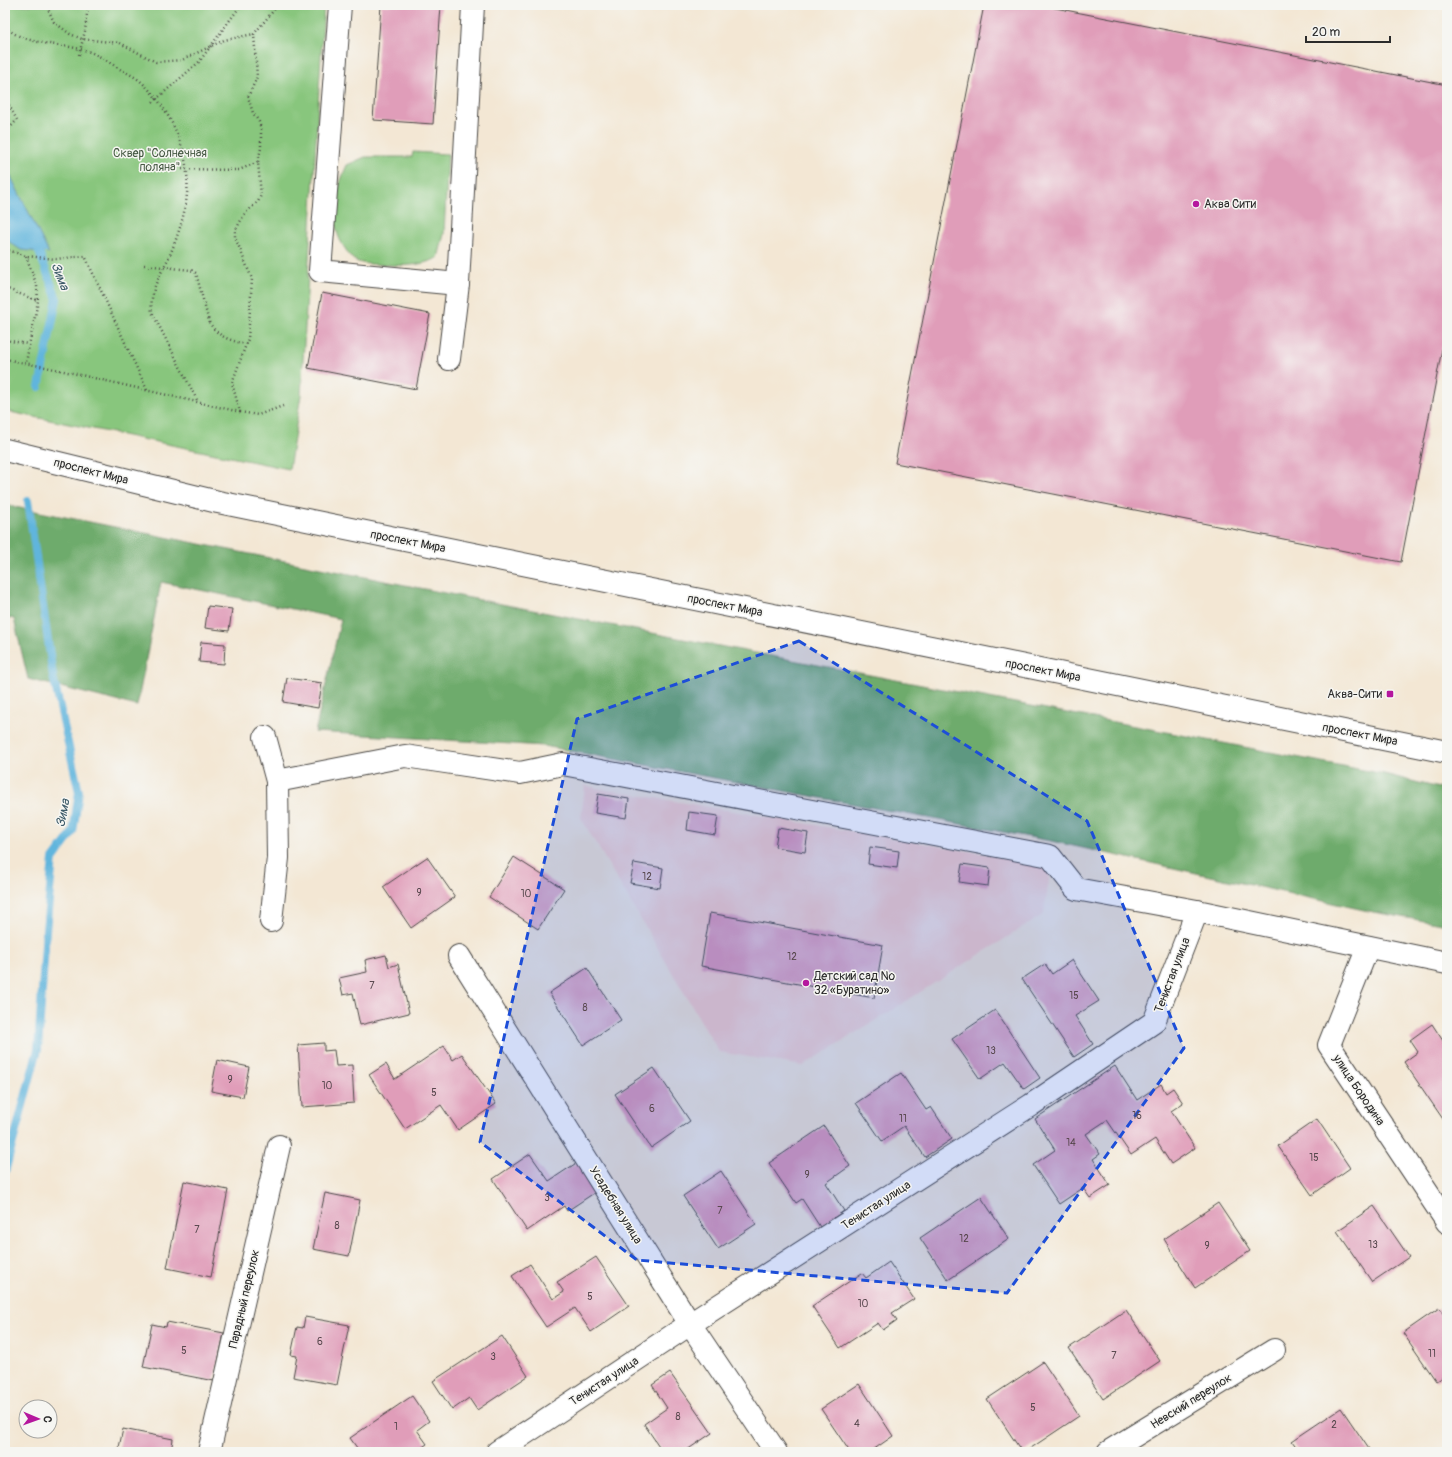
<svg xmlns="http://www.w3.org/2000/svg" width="1452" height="1457" viewBox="0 0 1452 1457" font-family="Pangolin,sans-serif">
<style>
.built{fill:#f7d0ca}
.green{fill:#88c67d;stroke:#5a7854}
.forest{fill:#6eab6c;stroke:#4c6b4c}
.water{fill:#61b5dd;stroke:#467084}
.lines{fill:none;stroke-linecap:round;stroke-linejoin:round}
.stream{stroke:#61b5dd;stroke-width:8}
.building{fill:#e09db9}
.minor-casing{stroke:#494744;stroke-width:24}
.major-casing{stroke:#494744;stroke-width:24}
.path{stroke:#494744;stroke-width:2.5;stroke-dasharray:1 3;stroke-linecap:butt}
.minor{stroke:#fff;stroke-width:22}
.major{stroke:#fff;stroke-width:22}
.marked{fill:#1d4ed8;fill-opacity:0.2;stroke:#1d4ed8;stroke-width:3;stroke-dasharray:8 5;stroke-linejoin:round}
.poi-dot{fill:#b5179e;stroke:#f6f6f2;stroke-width:1.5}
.labels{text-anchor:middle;stroke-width:3;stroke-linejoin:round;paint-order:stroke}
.number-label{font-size:10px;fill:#58484e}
.park-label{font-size:12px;fill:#475a44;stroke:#f6f6f2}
.poi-label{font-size:12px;fill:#2b2b2b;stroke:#f6f6f2;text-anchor:start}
.street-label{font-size:12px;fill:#2b2b2b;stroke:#f6f6f2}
.water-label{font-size:13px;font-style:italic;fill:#3e5b69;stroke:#f6f6f2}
</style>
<rect width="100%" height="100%" fill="#f6f6f2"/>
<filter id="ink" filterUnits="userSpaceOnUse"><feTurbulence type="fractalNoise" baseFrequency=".025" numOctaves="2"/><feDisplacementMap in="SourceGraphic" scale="8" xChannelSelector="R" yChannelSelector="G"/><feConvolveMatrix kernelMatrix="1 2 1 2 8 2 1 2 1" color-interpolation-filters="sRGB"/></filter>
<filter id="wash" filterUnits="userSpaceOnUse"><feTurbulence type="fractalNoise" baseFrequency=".012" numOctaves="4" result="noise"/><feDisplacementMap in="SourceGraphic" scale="16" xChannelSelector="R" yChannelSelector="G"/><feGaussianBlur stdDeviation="0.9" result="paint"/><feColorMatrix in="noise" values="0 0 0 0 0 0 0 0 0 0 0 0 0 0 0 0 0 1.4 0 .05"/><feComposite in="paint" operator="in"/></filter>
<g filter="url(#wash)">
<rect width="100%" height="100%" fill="#f3e7d4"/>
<polygon class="built" points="585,786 1051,865 1044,914 803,1066 719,1052 581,818"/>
<g class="green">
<polygon points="5,5 324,5 301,395 289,469 5,411"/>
<path d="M413,152L448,154L444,234L438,258C419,266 407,266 387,265C377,264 362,265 354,260C351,258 348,253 346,250C327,224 335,192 347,165L365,157H412Z"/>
</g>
<polygon class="forest" points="5,505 465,597 1384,774 1447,790 1447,925 1373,912 1051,841 544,746 315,732 341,619 161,582 137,706 28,679 14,619 5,617"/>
<polygon class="water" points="5,165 49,253 21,250 5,239"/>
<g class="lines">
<g class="stream">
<polyline points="36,244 57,299 39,387"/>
<polyline points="5,1172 38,1049 46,930 53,859 73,832 79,792 53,676 28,501"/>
</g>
</g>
<g id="blocks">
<g class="building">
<polygon points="381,5 441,5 433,124 373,120"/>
<polygon points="984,5 1040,5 1447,85 1447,323 1401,562 895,463"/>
<polygon points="322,293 430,314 416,389 308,368"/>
<polygon points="208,606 232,609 229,631 205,628"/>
<polygon points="201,642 225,644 224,664 199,662"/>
<polygon points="287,678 322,683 318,708 283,702"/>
<polygon points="598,794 629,799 626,818 595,813"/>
<polygon points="689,812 718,816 715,835 687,830"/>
<polygon points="778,828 808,833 805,852 775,847"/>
<polygon points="870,847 899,851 897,868 868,864"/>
<polygon points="427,857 455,897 411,928 383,887"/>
<polygon points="514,857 564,889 538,929 489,897"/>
<polygon points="634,863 663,868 660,888 630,883"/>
<polygon points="962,864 990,868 988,886 959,882"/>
<polygon points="710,913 883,945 874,998 701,966"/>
<polygon points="386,955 389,967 398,964 409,1013 360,1025 353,993 343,995 339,978 367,972 365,960"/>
<polygon points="1072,960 1099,1001 1075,1016 1093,1044 1074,1057 1022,979 1045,964 1052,974"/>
<polygon points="587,968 621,1020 583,1045 549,993"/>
<polygon points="995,1010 1040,1078 1024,1089 1005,1062 980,1079 952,1039"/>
<polygon points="1432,1024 1447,1047 1447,1121 1445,1122 1404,1062 1418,1052 1410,1040"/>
<polygon points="324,1043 324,1051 334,1050 336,1066 352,1065 354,1103 302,1107 298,1045"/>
<polygon points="444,1046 453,1060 462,1054 496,1104 458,1130 441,1105 405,1129 369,1075 386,1064 395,1079"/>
<polygon points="217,1060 249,1067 243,1097 211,1091"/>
<polygon points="1115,1066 1137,1100 1161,1084 1166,1093 1173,1088 1183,1103 1171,1111 1195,1148 1171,1164 1155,1139 1131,1155 1107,1120 1086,1134 1100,1154 1093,1159 1110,1185 1090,1198 1083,1188 1059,1204 1033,1165 1055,1150 1035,1119"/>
<polygon points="654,1068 690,1121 651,1148 615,1094"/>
<polygon points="901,1073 926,1110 931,1107 952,1139 925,1157 904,1126 882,1141 856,1103"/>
<polygon points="1317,1119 1350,1168 1312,1195 1278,1146"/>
<polygon points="824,1126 850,1166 826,1183 844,1211 820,1227 802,1199 796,1203 769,1163"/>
<polygon points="530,1154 549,1181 584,1158 603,1187 567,1211 564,1206 527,1231 493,1179"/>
<polygon points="721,1171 756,1224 718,1249 683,1196"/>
<polygon points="184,1181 228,1190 211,1277 167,1268"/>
<polygon points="325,1193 360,1200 349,1256 313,1249"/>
<polygon points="981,1197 1009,1239 948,1280 920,1238"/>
<polygon points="1218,1203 1250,1251 1195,1288 1164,1239"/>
<polygon points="1374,1206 1409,1257 1372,1282 1337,1231"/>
<polygon points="596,1257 629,1306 591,1332 575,1308 546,1327 512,1276 530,1264 553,1299 564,1292 557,1282"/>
<polygon points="889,1262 914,1299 892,1313 897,1320 883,1330 878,1323 840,1348 812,1306 862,1273 866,1278"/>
<polygon points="1439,1308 1447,1319 1447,1374 1436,1381 1403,1333"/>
<polygon points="1126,1310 1160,1361 1103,1399 1069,1348"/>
<polygon points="305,1317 349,1325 337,1385 293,1377 297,1356 291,1355 297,1327 303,1328"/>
<polygon points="167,1322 224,1333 214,1381 143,1367 152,1324 166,1327"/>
<polygon points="502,1336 528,1376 477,1410 469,1398 452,1410 433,1381"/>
<polygon points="1043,1362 1079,1416 1025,1452 1022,1452 987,1399"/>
<polygon points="670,1373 712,1433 684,1452 663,1452 644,1424 667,1408 652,1385"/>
<polygon points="859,1384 893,1436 870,1452 850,1452 821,1409"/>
<polygon points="412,1396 429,1421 417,1430 427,1444 415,1452 360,1452 350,1438"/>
<polygon points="1341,1408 1371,1452 1300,1452 1292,1441"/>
<polygon points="123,1429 173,1439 171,1452 118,1452"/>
</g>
</g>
</g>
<g filter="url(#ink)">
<use href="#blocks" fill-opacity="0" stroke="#494744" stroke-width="1"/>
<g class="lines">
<defs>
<g id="minor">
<polyline points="340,5 320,271 458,284"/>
<polyline points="449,359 458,284 473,5"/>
<polyline points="265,737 277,781 405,756 520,773 563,764 1050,856 1076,889 1197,911 1447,963"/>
<polyline points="271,921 278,858 277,781"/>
<polyline points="1368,947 1329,1045 1447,1222"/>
<polyline points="459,956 690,1324 776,1452"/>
<polyline points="209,1452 279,1146"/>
<polyline points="497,1452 690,1324 1031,1105 1154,1022 1197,911"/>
<polyline points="1108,1452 1274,1350"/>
</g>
<polyline id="major" points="5,450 218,502 1447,752"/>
</defs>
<use href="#minor" class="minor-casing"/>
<use href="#major" class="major-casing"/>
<g class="path">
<polyline points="43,5 48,9 54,22 70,34 82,39 120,43 156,62 182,60 224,40 254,34"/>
<path d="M5,27C26,45 55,43 80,49C94,52 106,60 118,68C125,72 132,75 139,80C170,107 191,153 187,194C185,215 178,235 170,255C161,274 149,290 152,312L197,400"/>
<polyline points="79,55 85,31 88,5"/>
<polyline points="5,98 17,120 5,133"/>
<polyline points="153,102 199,62 241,5"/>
<polyline points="182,169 239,170 258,162"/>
<polyline points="5,249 26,256 56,259 85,256 147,390"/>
<polyline points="26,256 37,286 38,301"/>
<polyline points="5,257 9,250"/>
<path d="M144,265L191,270L196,273L209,322C218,337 229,340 245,344"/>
<path d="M5,288L38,301C34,322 29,343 26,364"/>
<polyline points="5,340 28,344"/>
<polyline points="5,359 55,369 240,412 232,383 248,339 252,279 235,237 235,231 245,213 258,202 261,195 258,162 261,148 261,129 259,122 253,113 248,97 257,77 254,34 278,5"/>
<polyline points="240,412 258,415 283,406"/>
</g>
<use href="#minor" class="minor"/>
<use href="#major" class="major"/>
</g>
</g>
<path class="marked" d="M799,641L1087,821L1184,1048L1007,1293L637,1260L480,1142L577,719Z"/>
<g class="poi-dot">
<circle cx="1196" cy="204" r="4"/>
<rect x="1386" y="690" width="8" height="8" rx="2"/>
<circle cx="806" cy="983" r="4"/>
</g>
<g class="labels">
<g class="number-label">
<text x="647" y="880">12</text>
<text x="419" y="896">9</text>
<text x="526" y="897">10</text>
<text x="792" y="960">12</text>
<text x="372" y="989">7</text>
<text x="1074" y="999">15</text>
<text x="585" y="1011">8</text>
<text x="991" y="1054">13</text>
<text x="230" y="1083">9</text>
<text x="327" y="1089">10</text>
<text x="434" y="1096">5</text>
<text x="652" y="1112">6</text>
<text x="1137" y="1119">16</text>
<text x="903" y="1122">11</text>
<text x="1071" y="1146">14</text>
<text x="1314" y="1161">15</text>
<text x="807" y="1178">9</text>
<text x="547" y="1201">3</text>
<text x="720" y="1214">7</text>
<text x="337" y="1229">8</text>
<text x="197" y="1233">7</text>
<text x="964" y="1242">12</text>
<text x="1373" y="1248">13</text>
<text x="1207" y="1249">9</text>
<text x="590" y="1300">5</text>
<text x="863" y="1307">10</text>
<text x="320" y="1345">6</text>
<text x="184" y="1354">5</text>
<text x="1432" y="1357">11</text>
<text x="1114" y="1359">7</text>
<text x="493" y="1360">3</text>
<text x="1033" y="1411">5</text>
<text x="678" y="1420">8</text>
<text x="857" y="1427">4</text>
<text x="1334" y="1428">2</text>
<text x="396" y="1430">1</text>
</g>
<g class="park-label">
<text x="160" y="157">Сквер "Солнечная<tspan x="160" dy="14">поляна"</tspan></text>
</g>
<g class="poi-label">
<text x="1204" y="208">Аква Сити</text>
<text x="1382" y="698" text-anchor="end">Аква-Сити</text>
<text x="814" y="980">Детский сад №<tspan x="814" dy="14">32 «Буратино»</tspan></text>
</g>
<g class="street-label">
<text transform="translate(91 471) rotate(14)" y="4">проспект Мира</text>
<text transform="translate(408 541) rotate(11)" y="4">проспект Мира</text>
<text transform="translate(725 605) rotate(11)" y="4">проспект Мира</text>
<text transform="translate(1043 670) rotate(11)" y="4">проспект Мира</text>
<text transform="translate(1360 734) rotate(11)" y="4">проспект Мира</text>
<text transform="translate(1172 975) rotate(-69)" y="4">Тенистая улица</text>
<text transform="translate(1359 1090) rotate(56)" y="4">улица Бородина</text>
<text transform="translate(616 1205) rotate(58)" y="4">Усадебная улица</text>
<text transform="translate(876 1205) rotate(-33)" y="4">Тенистая улица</text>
<text transform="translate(244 1299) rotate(-77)" y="4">Парадный переулок</text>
<text transform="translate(604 1381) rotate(-33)" y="4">Тенистая улица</text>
<text transform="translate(1191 1401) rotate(-32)" y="4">Невский переулок</text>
</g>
<g class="water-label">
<text transform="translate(61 276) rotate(69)" y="5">Зима</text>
<text transform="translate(62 813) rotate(-79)" y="5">Зима</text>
</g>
</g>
<rect width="1452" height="1457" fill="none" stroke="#f6f6f2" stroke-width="20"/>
<g transform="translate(38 1419) rotate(92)"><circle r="19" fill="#f6f6f2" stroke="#a5a5a2"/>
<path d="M0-3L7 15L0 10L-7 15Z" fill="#b5179e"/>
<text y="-6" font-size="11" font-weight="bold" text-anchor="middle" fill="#2b2b2b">С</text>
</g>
<path d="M1306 36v6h84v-6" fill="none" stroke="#2b2b2b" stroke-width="2"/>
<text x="1312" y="36" font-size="12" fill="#2b2b2b" stroke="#f6f6f2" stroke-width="3" paint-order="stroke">20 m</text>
</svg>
